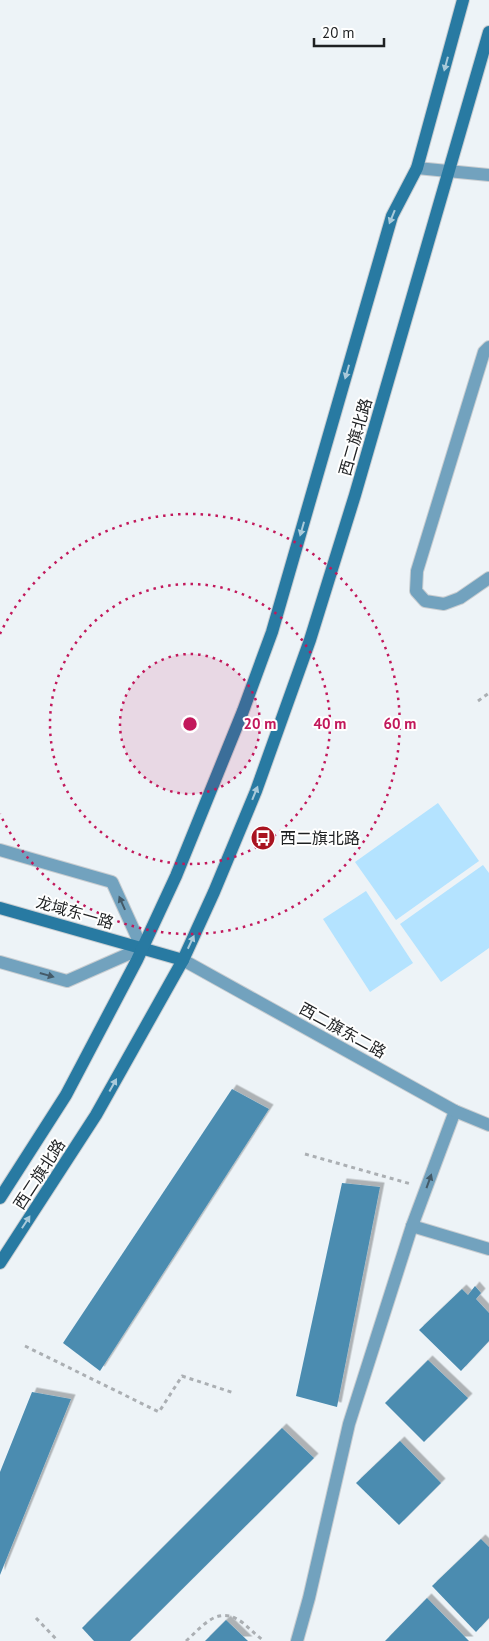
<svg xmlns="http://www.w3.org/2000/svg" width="489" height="1641" viewBox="0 0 489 1641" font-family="'PT Sans','Noto Sans SC',sans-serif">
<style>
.green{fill:#b4e3ff}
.building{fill:#4b8cb0;filter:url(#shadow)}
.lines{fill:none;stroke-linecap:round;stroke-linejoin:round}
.minor-casing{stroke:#c8cdd1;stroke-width:14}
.tertiary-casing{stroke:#c8cdd1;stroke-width:14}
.secondary-casing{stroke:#c8cdd1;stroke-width:14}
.path{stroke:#abafb3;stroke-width:3;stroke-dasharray:4 4;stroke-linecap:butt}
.minor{stroke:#72a2be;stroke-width:12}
.tertiary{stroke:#72a2be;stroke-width:12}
.secondary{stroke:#287aa2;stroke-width:12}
.oneway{fill:#a9cada}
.oneway2{fill:#445a68}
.ring{fill:none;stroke:#c2185b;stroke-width:2.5;stroke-dasharray:2.5 5}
.labels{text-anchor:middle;stroke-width:4;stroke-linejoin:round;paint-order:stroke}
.street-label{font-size:16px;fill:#1e2022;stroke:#fff}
.poi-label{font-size:16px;fill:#1e2022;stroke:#fff;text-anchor:start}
.centre{fill:#c2185b;stroke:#fff;stroke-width:2.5}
.ring-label{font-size:15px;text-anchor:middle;font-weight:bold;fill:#c2185b;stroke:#fff;stroke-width:4;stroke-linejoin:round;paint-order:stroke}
</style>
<defs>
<filter id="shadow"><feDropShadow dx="4.5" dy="-4.5" stdDeviation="0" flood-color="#0004"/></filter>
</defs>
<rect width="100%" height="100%" fill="#edf3f7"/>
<g class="green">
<polygon points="438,803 479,861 396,920 355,862"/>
<polygon points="483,865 489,873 489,948 441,982 400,924"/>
<polygon points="366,891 413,963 370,992 323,919"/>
</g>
<g class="building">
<polygon points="232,1089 269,1109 100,1371 63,1343"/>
<polygon points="342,1183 380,1187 337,1407 296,1396"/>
<polygon points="475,1286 481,1293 476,1299 489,1313 489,1341 461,1371 419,1330 462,1289 468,1295"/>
<polygon points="428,1360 468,1398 424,1442 385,1403"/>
<polygon points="32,1392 71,1399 0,1575 0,1472"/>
<polygon points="282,1428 314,1458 130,1641 94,1641 82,1628"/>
<polygon points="400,1441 441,1483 399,1525 356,1483"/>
<polygon points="481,1539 489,1547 489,1618 476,1632 432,1586"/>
<polygon points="427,1598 469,1641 385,1641"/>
<polygon points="226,1620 248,1641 205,1641"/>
</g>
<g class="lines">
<defs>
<g id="minor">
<polyline points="489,347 484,352 417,571 416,591 425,601 444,604 460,598 489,578"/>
<polyline points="0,850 112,882 142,948 67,981 0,962"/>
<polyline points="412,1226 489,1249"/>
<polyline points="297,1641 309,1598 349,1424 412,1226 455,1111"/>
</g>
<g id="tertiary">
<polyline points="417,168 489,175"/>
<polyline points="183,960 455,1111 489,1125"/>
</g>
<g id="secondary">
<polyline points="0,908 183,960"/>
<polyline points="0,1198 66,1095 137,960 176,876 243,711 272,632 392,216 417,168 463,0"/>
<polyline points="0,1263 96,1115 183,960 214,892 256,791 310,640 355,495 489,32"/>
</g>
</defs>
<use href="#minor" class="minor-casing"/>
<use href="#tertiary" class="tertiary-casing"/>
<use href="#secondary" class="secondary-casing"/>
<g class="path">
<polyline points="478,701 489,693"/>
<polyline points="305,1154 411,1184"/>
<polyline points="25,1346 159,1412 182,1376 234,1393"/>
<polyline points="36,1618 58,1641"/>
<path d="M186,1641C204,1625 218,1604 243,1623C250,1629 256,1635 264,1641"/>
</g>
<use href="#minor" class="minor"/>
<use href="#tertiary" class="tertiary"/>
<use href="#secondary" class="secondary"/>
</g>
<defs><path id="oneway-solid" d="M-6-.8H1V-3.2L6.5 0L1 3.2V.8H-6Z" transform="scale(1.25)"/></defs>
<g class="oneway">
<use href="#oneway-solid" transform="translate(446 64) rotate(105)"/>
<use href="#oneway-solid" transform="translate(392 217) rotate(112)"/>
<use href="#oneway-solid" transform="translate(347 372) rotate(106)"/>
<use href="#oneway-solid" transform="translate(302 529) rotate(106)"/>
<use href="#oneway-solid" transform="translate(255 793) rotate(-68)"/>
<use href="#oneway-solid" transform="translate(191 942) rotate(-65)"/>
<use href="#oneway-solid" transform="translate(113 1085) rotate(-61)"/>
<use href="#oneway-solid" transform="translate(26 1222) rotate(-57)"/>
</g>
<g class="oneway2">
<use href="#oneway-solid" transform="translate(122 903) rotate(-114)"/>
<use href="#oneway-solid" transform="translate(47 975) rotate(16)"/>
<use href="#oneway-solid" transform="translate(429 1181) rotate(-70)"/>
</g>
<circle cx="190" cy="724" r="70" fill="#c2185b" fill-opacity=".12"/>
<g class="ring">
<circle cx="190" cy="724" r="70"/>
<circle cx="190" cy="724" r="140"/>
<path d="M0 634A210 210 0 1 1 0 814"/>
</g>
<defs>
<symbol id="bus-disc" viewBox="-11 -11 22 22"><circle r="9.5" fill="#a91320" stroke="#fff"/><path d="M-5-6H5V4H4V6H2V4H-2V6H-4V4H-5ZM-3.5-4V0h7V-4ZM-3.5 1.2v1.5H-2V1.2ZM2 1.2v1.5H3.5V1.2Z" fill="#fff"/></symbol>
</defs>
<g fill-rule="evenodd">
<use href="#bus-disc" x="249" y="824" width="28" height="28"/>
</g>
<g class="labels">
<g class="street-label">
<text transform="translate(355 437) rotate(-74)" y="6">西二旗北路</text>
<text transform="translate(75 912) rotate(16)" y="6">龙域东一路</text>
<text transform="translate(343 1030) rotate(29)" y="6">西二旗东二路</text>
<text transform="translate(39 1174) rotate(-57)" y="6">西二旗北路</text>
</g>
<g class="poi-label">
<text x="280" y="844">西二旗北路</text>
</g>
</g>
<circle cx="190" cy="724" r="8" class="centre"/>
<g class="ring-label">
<text x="260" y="729">20 m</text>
<text x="330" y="729">40 m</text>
<text x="400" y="729">60 m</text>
</g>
<path d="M314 38v8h70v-8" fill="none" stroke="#1e2022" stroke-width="2.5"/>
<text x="322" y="38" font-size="15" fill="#1e2022" stroke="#ffffff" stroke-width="4" paint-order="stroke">20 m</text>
</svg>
